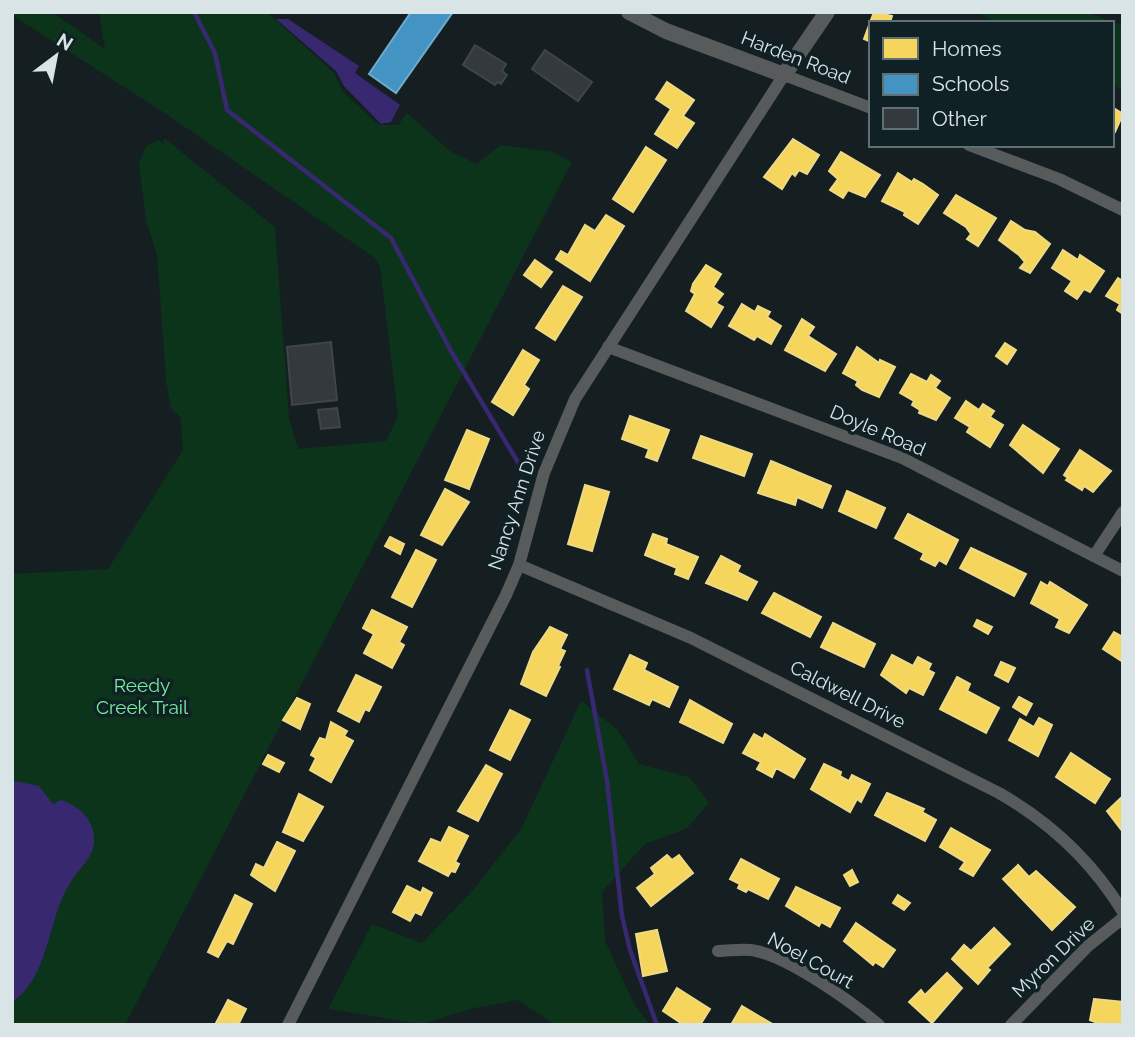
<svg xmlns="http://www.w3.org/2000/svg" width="1135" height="1037" viewBox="0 0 1135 1037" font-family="Raleway,sans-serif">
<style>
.green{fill:#0b341b}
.water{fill:#372870}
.homes{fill:#f6d55c;stroke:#edda86;stroke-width:2}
.schools{fill:#4393c3;stroke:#70abce;stroke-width:2}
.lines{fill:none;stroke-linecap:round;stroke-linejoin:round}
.stream{stroke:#372870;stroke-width:4.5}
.building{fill:#33393c;stroke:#3f4549;stroke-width:2}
.minor{stroke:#575b5c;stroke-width:12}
.tertiary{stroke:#575b5c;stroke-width:16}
.labels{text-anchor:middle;stroke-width:7;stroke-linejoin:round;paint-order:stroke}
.street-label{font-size:19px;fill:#d9e4e7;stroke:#102126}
.park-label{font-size:19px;fill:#77ee9b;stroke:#102126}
</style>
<rect width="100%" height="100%" fill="#151e21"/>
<g class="green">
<polygon points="12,12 52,12 105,49 99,12 267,12 334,73 343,92 379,125 398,125 407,113 450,151 477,164 501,145 553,152 572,162 125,1025 12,1025 12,574 108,569 183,450 181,418 171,408 166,381 157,255 146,220 139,164 146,146 159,140 164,144 164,138 275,227 289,418 298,449 386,441 398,416 380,266 375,258 166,114 12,15"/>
<polygon points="977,12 1087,12 1123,26 1123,90 1112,85 1112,23 997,23"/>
<polygon points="581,701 617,729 639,764 689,777 709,803 686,829 645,844 602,892 605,941 635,1006 650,1025 555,1025 518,1000 475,1008 421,1024 328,1009 372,924 422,943 472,891 521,829"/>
</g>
<g class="water">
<polygon points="276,19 288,19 359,66 355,73 400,105 391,122 381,124 344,86 336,71"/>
<path d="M14,781L39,786L53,804L61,800C77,805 93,818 94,837C96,856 79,868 70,883C47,919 50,977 12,1002Z"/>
</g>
<g class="homes">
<polygon points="874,12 892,16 890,22 893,23 871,23 871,42 864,39"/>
<polygon points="667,82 694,100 683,116 694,123 677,148 655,134 671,109 656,99"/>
<polygon points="1112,107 1123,114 1115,132 1112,131"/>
<polygon points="793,139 819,155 807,174 799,170 795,176 792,173 782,189 764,177"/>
<polygon points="646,147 666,160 633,212 613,199"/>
<polygon points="841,152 880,175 865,197 848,190 843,198 830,190 838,179 829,171"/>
<polygon points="898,173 912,182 914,179 923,184 938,195 918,224 904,215 905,212 882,201"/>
<polygon points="956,195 996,218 978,246 967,239 971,234 966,227 944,213"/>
<polygon points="606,215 624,226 590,281 556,259 561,251 568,255 585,225 595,231"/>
<polygon points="1011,221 1025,230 1035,232 1050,244 1030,273 1020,268 1025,262 1019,255 999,240"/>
<polygon points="1063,250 1078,260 1080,255 1104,271 1090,292 1084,289 1077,299 1065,291 1072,281 1052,268"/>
<polygon points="535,260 552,272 541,287 524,275"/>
<polygon points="706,265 721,274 713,287 723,294 716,303 723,307 711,327 686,311 695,294 691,291 693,284"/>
<polygon points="1118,278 1123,281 1123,314 1117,310 1120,304 1106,296"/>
<polygon points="563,286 582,297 555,340 536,328"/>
<polygon points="742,304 755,312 758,306 770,312 767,317 781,326 771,344 757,336 754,340 729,326"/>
<polygon points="802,319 814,327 808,336 836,354 825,371 785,350"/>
<polygon points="1005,343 1016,350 1007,364 996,356"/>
<polygon points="857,347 879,363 880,360 895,367 879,397 862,390 856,385 858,381 843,373"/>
<polygon points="523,350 539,360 524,385 529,389 513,415 492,402"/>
<polygon points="911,374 927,382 931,375 940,381 935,388 950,398 936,420 919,413 920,410 912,405 914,401 900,393"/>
<polygon points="966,401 979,410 983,404 994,411 990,417 1003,425 990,447 967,432 970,427 955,418"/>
<polygon points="630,416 669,430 657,461 646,457 649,449 622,439"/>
<polygon points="1023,425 1059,449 1043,473 1010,445"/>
<polygon points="467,430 489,439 469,489 445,480"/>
<polygon points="701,436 752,454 744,476 693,458"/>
<polygon points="1080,450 1111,471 1093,492 1084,486 1082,490 1066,480 1068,478 1064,475"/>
<polygon points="771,461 831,486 822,508 797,497 795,505 758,493"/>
<polygon points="585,485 609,492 592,551 568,544"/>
<polygon points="445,489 469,502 442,545 421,535"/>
<polygon points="847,491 885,508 876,528 839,511"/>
<polygon points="908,514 958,540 946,564 939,560 935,566 921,559 924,553 895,538"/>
<polygon points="653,534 667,539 666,544 698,557 688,579 675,574 677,568 645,555"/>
<polygon points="390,537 404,544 400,554 385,546"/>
<polygon points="971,548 1026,574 1014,596 960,568"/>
<polygon points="416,550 436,560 412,607 392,597"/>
<polygon points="721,556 740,566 737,572 757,582 747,600 706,583"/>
<polygon points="1041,582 1048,586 1050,582 1087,605 1069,633 1056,627 1060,619 1031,603"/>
<polygon points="774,593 821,617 810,637 762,613"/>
<polygon points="372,610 407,627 399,642 404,645 392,668 364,653 374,634 363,628"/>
<polygon points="977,620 992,627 988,634 974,626"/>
<polygon points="833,623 875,644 864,667 821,647"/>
<polygon points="550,627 567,635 560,649 565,651 558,666 560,667 546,696 521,684 533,652"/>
<polygon points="1114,632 1123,637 1123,662 1103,649"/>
<polygon points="630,655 647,663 644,670 678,687 669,707 652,699 649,705 614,689"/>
<polygon points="892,655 913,666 918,657 931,664 928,670 934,673 923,695 909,688 906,693 881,675"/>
<polygon points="1001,662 1015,668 1008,682 995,675"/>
<polygon points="356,675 381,687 369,711 365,709 359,722 338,711"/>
<polygon points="957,677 970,684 967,691 999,708 986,733 940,709"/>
<polygon points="1019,697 1032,704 1026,715 1013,707"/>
<polygon points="297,698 310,704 300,729 283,720"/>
<polygon points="690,700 732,724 723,743 680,722"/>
<polygon points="510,710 530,720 510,760 490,750"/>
<polygon points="1039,718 1052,725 1038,756 1009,740 1020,719 1034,727"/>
<polygon points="331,722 347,731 344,736 353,741 331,782 310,770 316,758 311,755 320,738 326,740"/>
<polygon points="754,734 763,739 765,734 805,759 794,778 776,768 772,777 757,769 761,762 743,753"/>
<polygon points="1071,753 1110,779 1095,803 1056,777"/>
<polygon points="268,755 284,763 279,772 263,764"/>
<polygon points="824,764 841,772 840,776 849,781 852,775 870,784 861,802 857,799 850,812 811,789"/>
<polygon points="486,765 502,774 478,821 458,811"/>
<polygon points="887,793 924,809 922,812 936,820 925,841 875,815"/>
<polygon points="299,794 323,807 303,841 283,832"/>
<polygon points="1122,797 1123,798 1123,832 1107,811"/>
<polygon points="449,827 468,836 455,862 459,864 455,872 451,871 448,876 419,861 431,839 441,843"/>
<polygon points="951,828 990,850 973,876 960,869 965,862 940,847"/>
<polygon points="277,842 295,851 275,891 251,875 256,864 264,868"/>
<polygon points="667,855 672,860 679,855 693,873 651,906 637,888 655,874 651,868"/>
<polygon points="741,859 779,879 768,899 748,889 746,892 738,888 740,884 730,879"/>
<polygon points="1018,865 1029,877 1036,871 1075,907 1052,930 1003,879"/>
<polygon points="852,870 858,882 850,886 844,875"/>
<polygon points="407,886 421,893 423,888 432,893 421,915 415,912 410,921 393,912"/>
<polygon points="796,887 840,908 830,927 821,922 819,926 786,906"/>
<polygon points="235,895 252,904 233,944 227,941 218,957 208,952"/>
<polygon points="898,895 910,903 904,910 893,903"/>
<polygon points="856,923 895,950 883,967 875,962 873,965 844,941"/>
<polygon points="994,928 1010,944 987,968 990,970 978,984 952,959 964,945 971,951"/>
<polygon points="657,930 667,971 643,976 636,934"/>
<polygon points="947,973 962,988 932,1023 909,1002 921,990 925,995"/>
<polygon points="677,988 710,1009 700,1025 684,1025 663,1011"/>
<polygon points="1094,999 1123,1002 1123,1025 1103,1025 1090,1020"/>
<polygon points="228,1000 246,1009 238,1025 215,1025"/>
<polygon points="742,1006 774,1025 731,1025"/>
</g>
<polygon class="schools" points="411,12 453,12 396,93 369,74"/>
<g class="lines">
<g class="stream">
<polyline points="194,12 215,53 227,110 391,238 451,351 519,464"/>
<polyline points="587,670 607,781 622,916 630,950 657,1025"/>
</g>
</g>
<g class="building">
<polygon points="475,45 506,64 502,71 507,75 501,84 497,82 495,85 463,65"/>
<polygon points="545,50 592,82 578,101 532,69"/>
<polygon points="331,342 337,400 292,405 287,347"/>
<polygon points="337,408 340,427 321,429 318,410"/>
</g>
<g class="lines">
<g class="minor">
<polyline points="969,145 1059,179 1123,210"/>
<polyline points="608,347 902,458 1123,571"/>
<polyline points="1094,556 1123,512"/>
<path d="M519,565L691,638L999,793C1050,822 1092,861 1123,912"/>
<path d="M718,951C730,951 745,948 756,951C790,958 852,1002 879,1025"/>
<polyline points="288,1025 506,595 519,565 544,473 575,399 784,75 871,108"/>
<polyline points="1011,1025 1088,946 1123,918"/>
</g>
<polyline class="tertiary" points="629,12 666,31 784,75 827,12"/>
</g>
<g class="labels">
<g class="street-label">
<text transform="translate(796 57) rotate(21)" y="7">Harden Road</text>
<text transform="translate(878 430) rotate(23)" y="7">Doyle Road</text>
<text transform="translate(516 500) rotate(-72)" y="7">Nancy Ann Drive</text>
<text transform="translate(848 694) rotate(27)" y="7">Caldwell Drive</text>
<text transform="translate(1053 957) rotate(-44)" y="7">Myron Drive</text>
<text transform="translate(811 960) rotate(29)" y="7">Noel Court</text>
</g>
<g class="park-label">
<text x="142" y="692">Reedy<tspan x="142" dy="22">Creek Trail</tspan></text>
</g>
</g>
<rect width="1135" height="1037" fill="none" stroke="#d9e4e7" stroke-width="28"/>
<rect x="869" y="21" width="245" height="126" fill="#102126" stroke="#606f73" stroke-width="2"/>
<rect x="883" y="38" width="35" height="21" fill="#f6d55c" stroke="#606f73" stroke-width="2"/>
<text x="932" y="56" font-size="21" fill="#d9e4e7">Homes</text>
<rect x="883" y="74" width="35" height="21" fill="#4393c3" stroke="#606f73" stroke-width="2"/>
<text x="932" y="91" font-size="21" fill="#d9e4e7">Schools</text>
<rect x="883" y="108" width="35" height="21" fill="#33393c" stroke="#606f73" stroke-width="2"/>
<text x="932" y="126" font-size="21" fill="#d9e4e7">Other</text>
<g transform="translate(56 56) rotate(32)" stroke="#102126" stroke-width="5" paint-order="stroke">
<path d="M0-5L12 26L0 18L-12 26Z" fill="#d9e4e7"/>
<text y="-10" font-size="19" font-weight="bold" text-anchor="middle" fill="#d9e4e7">N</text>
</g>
</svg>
